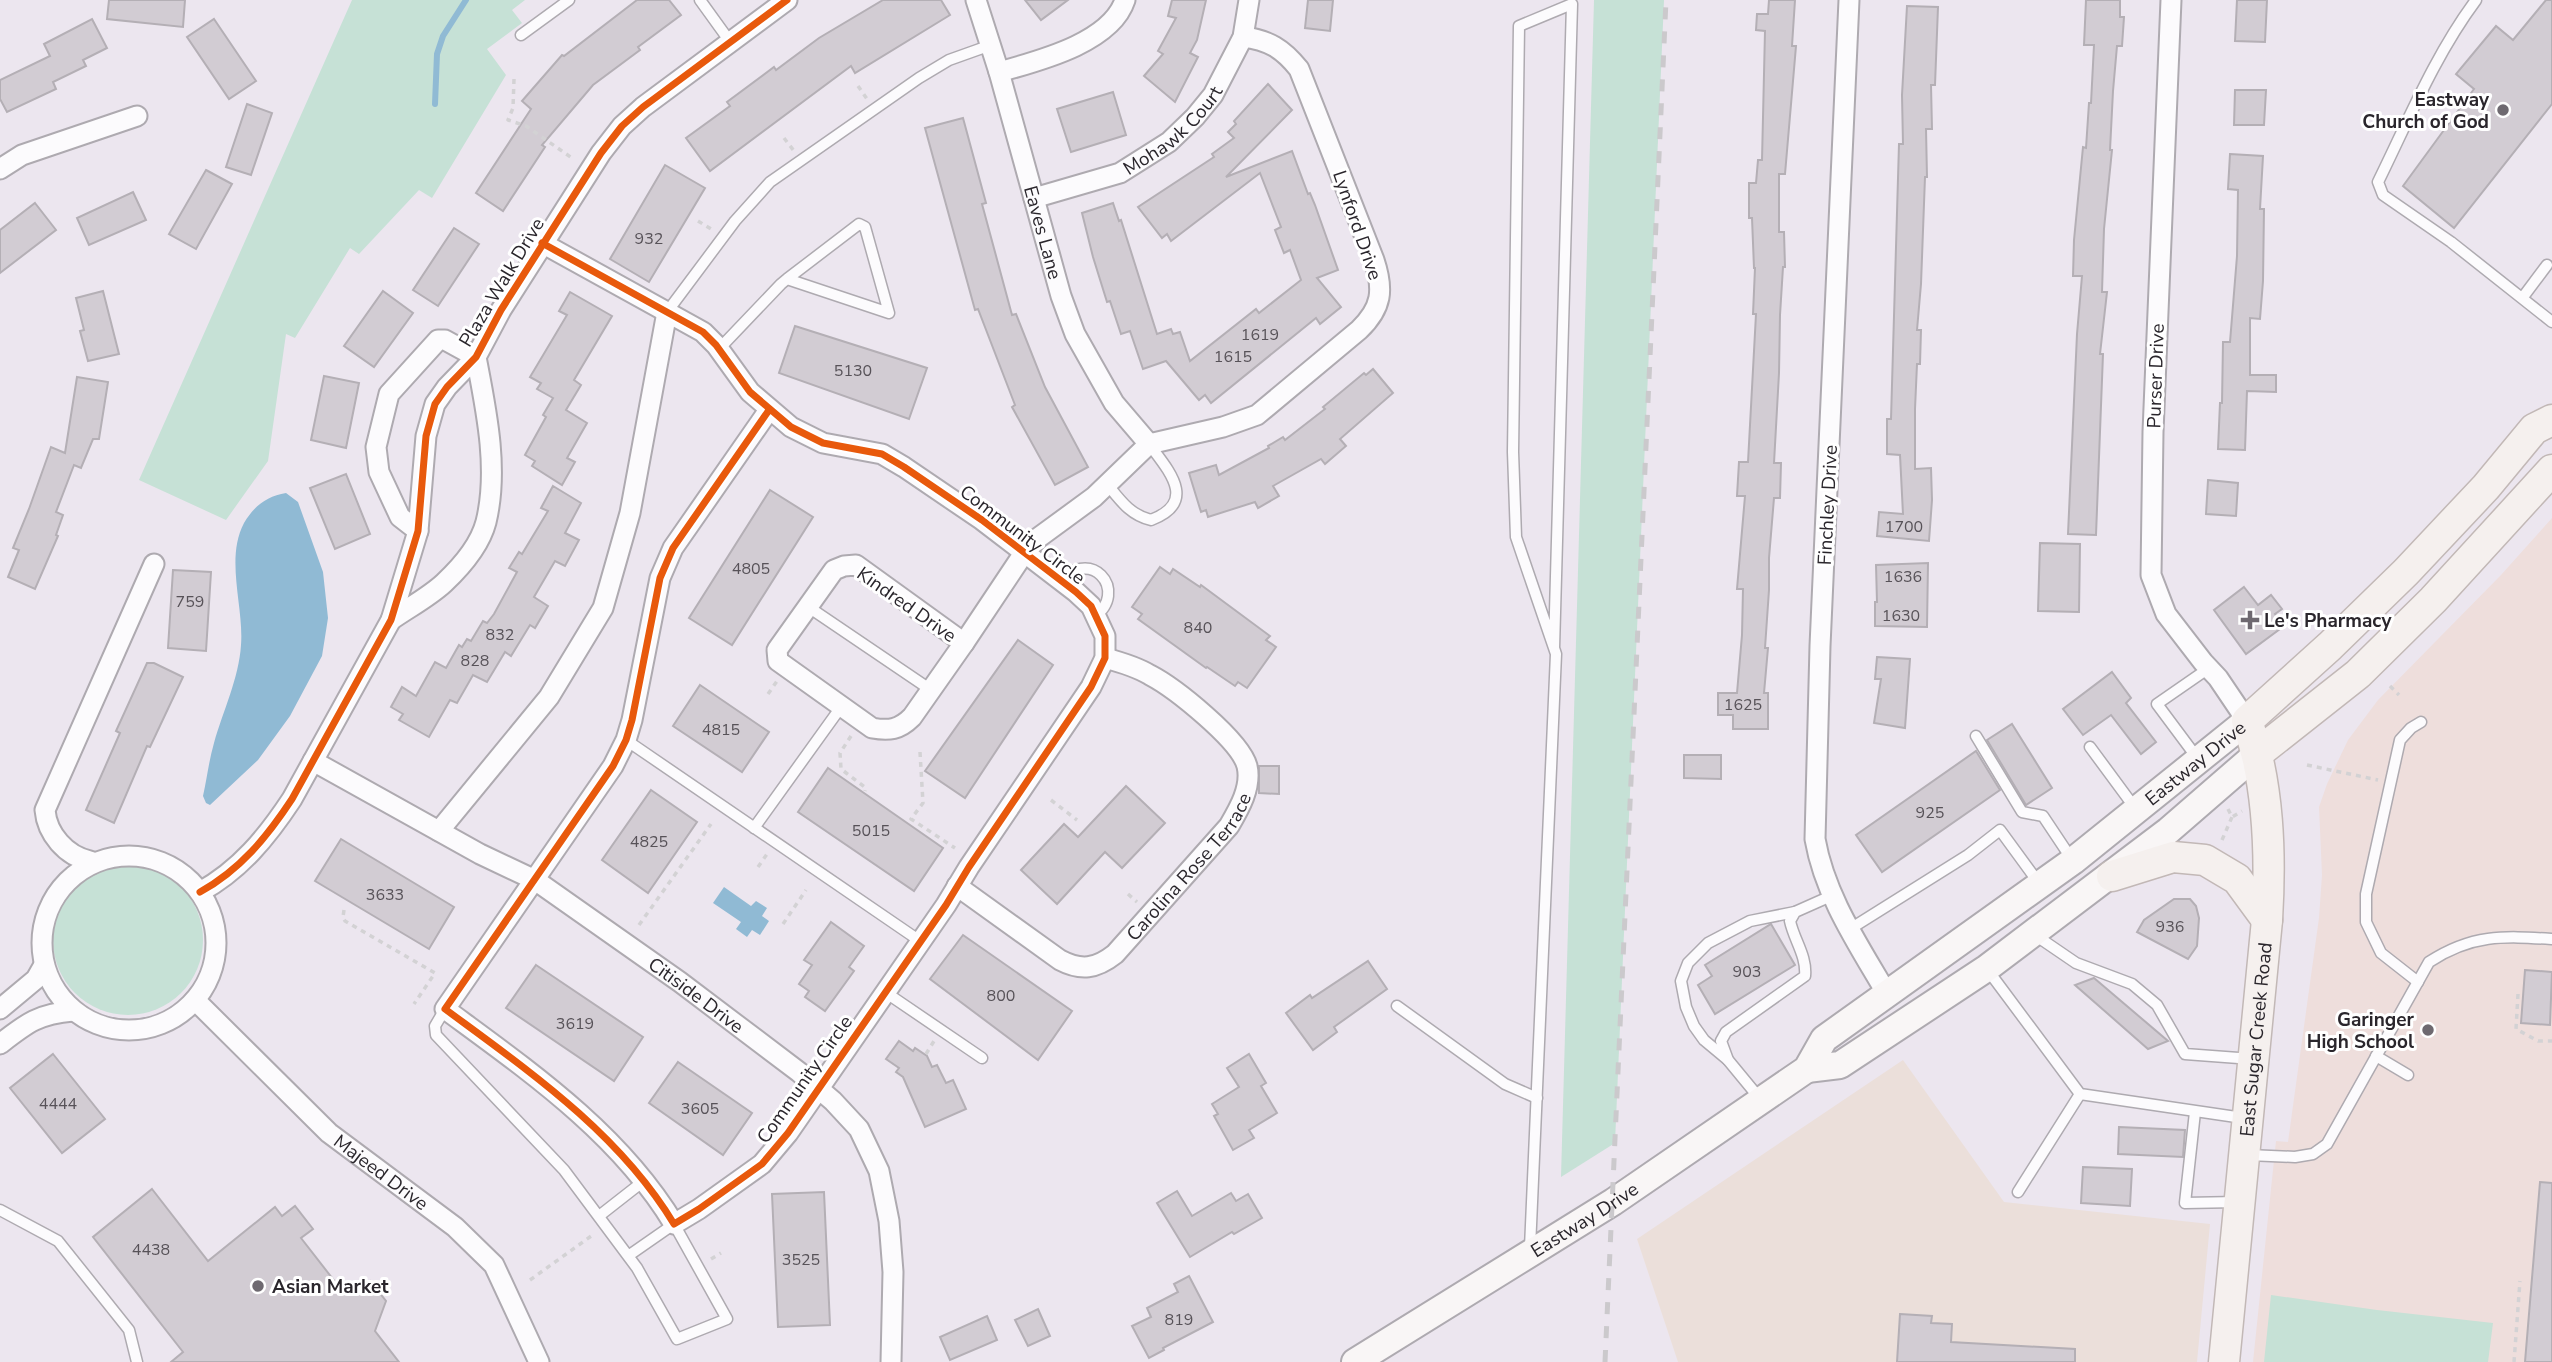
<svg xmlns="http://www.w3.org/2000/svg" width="2552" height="1362" viewBox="0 0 2552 1362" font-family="'Nunito Sans',sans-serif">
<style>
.industrial{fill:#ebdfda}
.education{fill:#eededc}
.green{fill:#c6e1d6}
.water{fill:#90bad4}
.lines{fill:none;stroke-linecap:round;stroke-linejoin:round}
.stream{stroke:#90bad4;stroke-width:6}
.building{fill:#d2ccd3;stroke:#b4afb5;stroke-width:2}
.service-casing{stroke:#aeaab0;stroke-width:13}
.minor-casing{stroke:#aeaab0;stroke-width:23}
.secondary-casing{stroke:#aeaab0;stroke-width:30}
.primary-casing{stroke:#c2b8b6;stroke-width:33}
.path{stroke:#d3d2d4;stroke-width:3.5;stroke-dasharray:5 5;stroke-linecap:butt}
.service{stroke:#fcfbfd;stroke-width:10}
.minor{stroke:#fcfbfd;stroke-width:19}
.secondary{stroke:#f9f6f6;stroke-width:26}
.primary{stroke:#f5f0ee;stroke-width:30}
.rail{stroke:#cbc9cc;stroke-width:5;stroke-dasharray:12 12;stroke-linecap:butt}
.cycleway-casing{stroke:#fff;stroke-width:11}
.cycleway{stroke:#e8590c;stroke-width:7}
.poi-dot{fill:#6e6970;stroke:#fff;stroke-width:2.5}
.labels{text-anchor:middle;stroke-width:6;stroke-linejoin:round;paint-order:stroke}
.number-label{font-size:16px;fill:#575258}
.poi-label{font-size:19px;font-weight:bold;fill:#2a262c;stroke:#fff;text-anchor:end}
.street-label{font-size:19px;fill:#2a262c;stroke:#fff}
</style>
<rect width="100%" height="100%" fill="#ece6ef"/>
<polygon class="industrial" points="1903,1060 2004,1202 2210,1224 2197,1362 1678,1362 1637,1239"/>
<polygon class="education" points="2552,518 2552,1362 2253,1362 2276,1141 2288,1142 2319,918 2322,875 2319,807 2327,784 2348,740 2378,700 2501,575"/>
<g class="green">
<polygon points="352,0 525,0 512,10 522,23 487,49 506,75 432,198 419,190 359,254 350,248 295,338 286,334 268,461 226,520 139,480"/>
<polygon points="1594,0 1664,0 1615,1143 1561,1177"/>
<circle cx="128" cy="940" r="75"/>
<polygon points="2271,1295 2377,1310 2493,1323 2488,1362 2264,1362"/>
</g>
<g class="water">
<path d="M286,493L298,502L323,572L328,618L322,656L290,716L258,760L210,805L206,803L203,796C207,778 209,760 214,743C223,711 239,678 241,645C244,607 225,559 244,523C254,506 267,496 286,493Z"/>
<polygon points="724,887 751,906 756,901 767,908 762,916 769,921 760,935 752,930 747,937 736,929 741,922 713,903"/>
</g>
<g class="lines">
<polyline class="stream" points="435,104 437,54 443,36 466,0"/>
</g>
<g class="building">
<polygon points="109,0 185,0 183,27 107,19"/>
<polygon points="637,0 669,0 681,15 638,47 640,50 593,85 542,145 545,147 503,211 476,193 531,109 522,101 562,55 564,56"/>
<polygon points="883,0 941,0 950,15 855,73 851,66 710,171 686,138 730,106 727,102 774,67 776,70 819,38"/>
<polygon points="1025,0 1068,0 1041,20"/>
<polygon points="1172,0 1206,0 1197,40 1190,53 1198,57 1175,102 1144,76 1163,54 1158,51 1176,18 1168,16"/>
<polygon points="1308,0 1333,0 1330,31 1305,28"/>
<polygon points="1769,0 1795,0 1792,46 1796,46 1785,174 1779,174 1779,232 1784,232 1785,267 1783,267 1780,315 1779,373 1774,463 1781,463 1780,498 1774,498 1769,558 1769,590 1765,648 1768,648 1764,693 1768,693 1768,729 1733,729 1733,715 1718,715 1718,693 1737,693 1742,635 1743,589 1737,589 1745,496 1737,496 1739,462 1748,462 1756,314 1753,314 1755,268 1754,268 1752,218 1749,218 1749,183 1756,183 1758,160 1762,160 1765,31 1756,30 1757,14 1768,14"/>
<polygon points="2086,0 2120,0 2120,17 2124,17 2122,46 2117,46 2113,91 2110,150 2112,150 2104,229 2102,292 2107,292 2100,354 2103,354 2096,535 2068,534 2077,334 2082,276 2073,276 2074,240 2083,147 2086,148 2089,103 2091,103 2094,45 2084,45"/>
<polygon points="2237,0 2267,0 2265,42 2235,41"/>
<polygon points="2546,0 2552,0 2552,104 2454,228 2403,186 2474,89 2456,74 2496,26 2513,40"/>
<polygon points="1907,6 1938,7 1935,85 1931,85 1932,129 1926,129 1927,177 1925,177 1921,284 1917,330 1921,330 1920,364 1917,364 1915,409 1915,469 1931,468 1932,500 1929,541 1877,536 1879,512 1903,514 1900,455 1887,454 1887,419 1891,419 1899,144 1903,144 1902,95"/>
<polygon points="92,19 107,48 83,60 86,66 53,82 56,89 7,112 0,99 0,80 50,56 44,44"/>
<polygon points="214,19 256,81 229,99 187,37"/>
<polygon points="1268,84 1292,110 1226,177 1292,151 1308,194 1310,193 1315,205 1338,270 1317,278 1341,307 1320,324 1316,318 1211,403 1205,395 1199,400 1166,361 1143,369 1130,331 1121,334 1110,301 1107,302 1093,257 1082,213 1113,203 1119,221 1121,220 1157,334 1171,329 1173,334 1180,332 1190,361 1256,309 1259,313 1301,280 1290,250 1284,253 1275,230 1281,227 1260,173 1171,241 1167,234 1162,238 1138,207 1214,157 1212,154 1234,138 1228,132 1236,124 1234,121"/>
<polygon points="2235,90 2266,90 2264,125 2234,125"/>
<polygon points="1113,92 1126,135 1071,152 1057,109"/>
<polygon points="247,104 272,113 251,175 226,167"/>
<polygon points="963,118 986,203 982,204 1012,315 1016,314 1045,387 1088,467 1055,485 1012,407 1015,405 978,309 975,310 925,128"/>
<polygon points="2230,154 2263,156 2260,209 2264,209 2263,281 2260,319 2250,318 2250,375 2276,375 2276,392 2247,391 2245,450 2218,449 2220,403 2222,403 2223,342 2230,342 2237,256 2238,190 2228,189"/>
<polygon points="665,165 705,188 649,282 610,259"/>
<polygon points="206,170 232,184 196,249 169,234"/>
<polygon points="133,192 146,220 89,245 77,218"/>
<polygon points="35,203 56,230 0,273 0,230"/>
<polygon points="454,228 479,244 438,306 413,290"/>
<polygon points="103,291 119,354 88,361 80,331 84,330 76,298"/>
<polygon points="383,291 413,313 374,367 344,346"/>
<polygon points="570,292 612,316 574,380 581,385 566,410 587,423 567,458 575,462 562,485 532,466 535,461 525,455 546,417 543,415 553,398 537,389 541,383 530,377 567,315 559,311"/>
<polygon points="795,326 927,368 909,419 779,373"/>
<polygon points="1373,369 1393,393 1340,439 1346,446 1325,464 1321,459 1273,486 1279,496 1258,508 1255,502 1208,517 1206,510 1201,512 1189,473 1216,465 1219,475 1269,448 1268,446 1283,437 1285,440 1325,409 1323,407 1364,373 1366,375"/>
<polygon points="324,376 359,383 346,448 311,440"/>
<polygon points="77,377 108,382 99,439 93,439 81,468 74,465 56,512 63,515 56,535 58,536 35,589 8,577 19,550 13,548 29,509 51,447 65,453"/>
<polygon points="346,474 370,534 335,549 310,488"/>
<polygon points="2208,480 2238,483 2236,516 2206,514"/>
<polygon points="553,486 581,503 565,533 579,540 565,566 555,561 534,597 548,606 535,628 530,625 511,656 505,652 487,682 473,675 457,703 450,700 429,737 399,720 403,714 391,707 402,687 416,696 435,662 446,668 459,645 462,647 467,639 471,641 483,621 487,623 494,614 517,572 509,568 519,552 522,554 548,511 541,508"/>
<polygon points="770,490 813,517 732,645 689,618"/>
<polygon points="2040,543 2080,544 2079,612 2038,611"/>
<polygon points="1928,563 1927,627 1875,626 1875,602 1877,602 1876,565"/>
<polygon points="1160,567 1170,574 1173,569 1200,587 1201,585 1270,636 1266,640 1276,647 1247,688 1238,682 1235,686 1207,667 1206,668 1138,619 1142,614 1132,607"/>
<polygon points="173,570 211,572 206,651 168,648"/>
<polygon points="2244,587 2258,605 2271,595 2282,609 2275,614 2284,626 2246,654 2214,610"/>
<polygon points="1018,640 1053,665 965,798 925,771"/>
<polygon points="1877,657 1910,659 1905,728 1874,723 1881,679 1875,679"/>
<polygon points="147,663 154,663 183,677 150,747 147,746 114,823 86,810 120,733 116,731"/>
<polygon points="2112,672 2131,698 2126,703 2156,742 2141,754 2111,715 2083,735 2063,709"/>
<polygon points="700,685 769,732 742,772 673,726"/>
<polygon points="2012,724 2052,788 2026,805 1987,740"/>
<polygon points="1976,751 2000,790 1882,872 1856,835"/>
<polygon points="1684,755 1721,755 1721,779 1684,778"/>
<polygon points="1259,766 1279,766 1279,794 1259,793"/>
<polygon points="828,768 943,848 914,891 798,812"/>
<polygon points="1126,786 1165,823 1122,868 1105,852 1057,904 1021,870 1064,824 1078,837"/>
<polygon points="651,790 697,822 648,893 602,860"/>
<polygon points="341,839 454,907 429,949 315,881"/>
<polygon points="2174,899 2190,899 2196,906 2199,918 2197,946 2188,959 2137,932 2144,920"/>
<polygon points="831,922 864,946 849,967 854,971 825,1011 805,997 809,991 799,984 812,965 804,960"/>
<polygon points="1771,924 1795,965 1715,1014 1698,985 1712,976 1705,965"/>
<polygon points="963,935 1072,1011 1038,1060 930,979"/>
<polygon points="1368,961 1387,989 1334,1027 1337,1032 1313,1050 1286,1013 1310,995 1312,998"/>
<polygon points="536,965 643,1037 614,1081 506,1008"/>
<polygon points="2525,970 2552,972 2550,1025 2521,1023"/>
<polygon points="2094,978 2168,1041 2148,1049 2075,985"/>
<polygon points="899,1041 913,1051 915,1048 927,1056 932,1067 937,1065 946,1083 953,1080 966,1109 925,1127 903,1077 896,1072 899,1068 886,1059"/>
<polygon points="53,1054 105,1119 62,1153 10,1088"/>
<polygon points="1249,1054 1266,1083 1261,1086 1277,1113 1249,1130 1254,1138 1233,1150 1214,1116 1218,1114 1212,1104 1239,1087 1227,1068"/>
<polygon points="678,1062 752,1113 723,1155 649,1103"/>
<polygon points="2119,1127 2185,1130 2183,1157 2118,1154"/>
<polygon points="2083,1167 2132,1169 2130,1206 2081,1203"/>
<polygon points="2540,1182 2552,1183 2552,1362 2525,1362"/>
<polygon points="152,1189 208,1261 275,1207 282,1216 295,1206 313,1229 301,1238 343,1292 370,1281 386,1301 375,1331 399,1362 171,1362 183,1352 93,1237"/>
<polygon points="1177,1191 1192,1216 1231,1193 1236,1201 1248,1194 1262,1218 1234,1234 1232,1232 1190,1257 1157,1203"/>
<polygon points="824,1192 830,1325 778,1327 772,1194"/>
<polygon points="1189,1276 1213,1322 1163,1348 1164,1350 1149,1358 1132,1326 1151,1317 1147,1308 1178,1292 1174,1284"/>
<polygon points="1038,1309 1050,1336 1028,1346 1015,1320"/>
<polygon points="1900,1314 1932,1316 1931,1323 1952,1324 1951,1342 2075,1349 2075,1362 1897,1362"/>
<polygon points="987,1316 997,1340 950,1360 940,1337"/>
</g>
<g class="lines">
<defs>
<g id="service">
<polyline points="700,0 731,43"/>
<path d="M2476,0C2435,55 2408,121 2378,182L2383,195L2451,242L2552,322"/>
<polyline points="521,35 569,0"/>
<polyline points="2523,297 2547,265"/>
<polyline points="667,312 735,221 770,182 919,78 949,60 991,45"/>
<polyline points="719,349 781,284 787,279 859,224 865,227 889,313 787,279"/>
<path d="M1107,484C1120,500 1130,515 1151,520C1198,502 1169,471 1149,444"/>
<path d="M1059,578C1065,575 1073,570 1080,569C1097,566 1110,580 1108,596C1107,605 1102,610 1096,616"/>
<polyline points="807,606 931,690"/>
<polyline points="1976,736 2022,812 2043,816 2073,861"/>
<polyline points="626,740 920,941"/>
<polyline points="2090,747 2135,808"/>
<polyline points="2198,759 2157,704 2209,668"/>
<polyline points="754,828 841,707"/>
<polyline points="1850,929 1968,855 2000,830 2038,882"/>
<polyline points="2035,935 2076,963 2132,984 2157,1005 2185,1054 2252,1059"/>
<polyline points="1987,969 2080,1094 2243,1118"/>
<polyline points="2418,982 2381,953 2366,922 2366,894 2400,740 2411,728 2421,722"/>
<polyline points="885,992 982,1058"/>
<polyline points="1397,1006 1505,1084 1537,1098"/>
<polyline points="445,1009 435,1026 436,1035 564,1170 637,1268 677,1339 727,1319 674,1224 628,1256"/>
<polyline points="2376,1056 2408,1075"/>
<polyline points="1728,1060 1704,1040 1694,1026 1686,1007 1681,981 1688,963 1708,943 1750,921 1795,912"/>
<path d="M1761,1100L1728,1060L1721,1041L1726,1032L1805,976C1807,956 1794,940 1790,921L1795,912L1831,896"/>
<polyline points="2195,1112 2185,1203 2237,1202"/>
<path d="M2248,1155L2295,1157L2313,1154L2327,1144L2429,962C2472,934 2503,936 2552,939"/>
<polyline points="2018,1192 2080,1094"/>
<polyline points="0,1210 58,1241 129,1330 137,1362"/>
<polyline points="599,1216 645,1180"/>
<polyline points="1530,1248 1556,654 1554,648 1516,537 1513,452 1519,26 1572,4 1554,648"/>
</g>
<g id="minor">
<path id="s1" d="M976,0L999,72L1061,296L1075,334L1114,403L1149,444"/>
<path d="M1849,0L1820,646L1815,839C1825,896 1858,944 1887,994"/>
<polyline points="2171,0 2153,432 2151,575 2166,614 2203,662 2218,678 2247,721"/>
<path d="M999,72C1038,61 1111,43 1125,0"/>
<polyline points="0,169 22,155 137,116"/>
<path id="s2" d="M1034,198L1120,173L1169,142L1195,117L1213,95L1243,37L1249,0"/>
<path d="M542,243L703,332L716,345L750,392L791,427L823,443L882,454L904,467L982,520L1076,592L1091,606L1105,636V658L1091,687L969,867L946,905L788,1133L762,1164L699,1209L674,1224C619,1133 529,1071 445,1009L613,766L626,740L632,720L660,578L673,548L769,410"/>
<path d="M1149,444L1223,427L1257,415L1359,330C1382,308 1384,290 1374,260L1299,69C1283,49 1269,40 1243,37"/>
<polyline points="418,531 400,517 379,472 376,447 389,394 438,340 445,340 476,357"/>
<path d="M856,565L964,643L912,717C899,730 889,731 872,728L778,661L777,650L834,570L844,566Z"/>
<path d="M391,620C408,608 429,597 444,583C461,567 480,545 486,522C499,469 486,409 476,357"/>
<polyline points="964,643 1024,553 1038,538 1094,497 1149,444"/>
<path id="s3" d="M313,761L480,854L535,880L680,982L799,1072L833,1101L859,1129L879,1171L889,1221L893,1272L891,1362"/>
<polyline points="439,831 549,697 603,608 630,513 667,312"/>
<circle cx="129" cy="943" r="87"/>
<path d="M91,864L90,861C66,856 47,834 45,810L154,564"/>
<path id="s4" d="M957,886L1060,960C1081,971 1096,969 1115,954L1229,826C1239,809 1252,787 1247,766C1240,740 1175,688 1150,675C1137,667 1120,662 1105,658"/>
<path d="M200,892C240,870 267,837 292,799L391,620L418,531L426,436L435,404L447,387L476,357L501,310L601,153L622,126L643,107L787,0"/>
<path id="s5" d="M195,1000L329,1133L455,1227L494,1265L539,1362"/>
<polyline points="0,1009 36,979 44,965"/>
<path d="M0,1044C27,1023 38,1014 73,1011"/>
</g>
<g id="secondary">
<polyline points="1807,1069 1840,1065 1987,968 2168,831 2258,753"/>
<path id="s6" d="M1355,1362L1613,1202L1807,1069L1824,1039L2073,861L2247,721"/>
</g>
<g id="primary">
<polyline points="2258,753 2358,674 2433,600 2552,470"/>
<polyline points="2112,876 2173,857 2205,860 2237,879 2267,920"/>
<path id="s7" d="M2224,1362L2267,920C2271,854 2269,784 2247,721L2330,646L2406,572L2486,487L2534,429L2552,420"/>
</g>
</defs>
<use href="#service" class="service-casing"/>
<use href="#minor" class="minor-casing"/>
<use href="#secondary" class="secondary-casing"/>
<use href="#primary" class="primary-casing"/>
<g class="path">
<polyline points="514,79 513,108 508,120 526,126 572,158"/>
<polyline points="858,86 867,99"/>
<polyline points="784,138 794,151"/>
<polyline points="698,221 711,229"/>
<polyline points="2390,686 2399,695"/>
<polyline points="768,694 777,681"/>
<polyline points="851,736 840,753 841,769 866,788 865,791"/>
<polyline points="920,752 923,803 911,819 955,848"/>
<polyline points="2307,765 2378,780"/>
<polyline points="1051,800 1077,820"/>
<polyline points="2228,809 2232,817 2242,811"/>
<polyline points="2222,840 2232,817"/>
<polyline points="758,867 767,854"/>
<polyline points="1128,894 1137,902"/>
<polyline points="344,910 343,917 345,921 435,973 414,1004"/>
<polyline points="783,924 806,890"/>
<polyline points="639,925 711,824"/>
<polyline points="2518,994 2516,1029 2538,1041 2552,1041"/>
<polyline points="926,1054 934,1041"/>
<polyline points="711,1259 721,1253"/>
<polyline points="530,1280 594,1234"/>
<polyline points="2514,1362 2520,1281"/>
</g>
<use href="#service" class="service"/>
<use href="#minor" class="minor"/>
<use href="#secondary" class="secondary"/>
<use href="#primary" class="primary"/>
<polyline class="rail" points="1605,1362 1666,0"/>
<defs>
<g id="cycleway">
<path d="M542,243L703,332L716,345L750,392L791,427L823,443L882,454L904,467L982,520L1076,592L1091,606L1105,636V658L1091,687L969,867L946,905L788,1133L762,1164L699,1209L674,1224C619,1133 529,1071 445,1009L613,766L626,740L632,720L660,578L673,548L769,410"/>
<path d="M200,892C240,870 267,837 292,799L391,620L418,531L426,436L435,404L447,387L476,357L501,310L601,153L622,126L643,107L787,0"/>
</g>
</defs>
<use href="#cycleway" class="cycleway-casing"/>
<use href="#cycleway" class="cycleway"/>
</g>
<g class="poi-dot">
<circle cx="2503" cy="110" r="7"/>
<path d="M2246.5 609.5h7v7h7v7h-7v7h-7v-7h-7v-7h7z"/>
<circle cx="2428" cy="1030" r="7"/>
<circle cx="258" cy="1286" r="7"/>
</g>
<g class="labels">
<g class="number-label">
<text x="649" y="244">932</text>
<text x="1260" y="340">1619</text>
<text x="1233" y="362">1615</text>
<text x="853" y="376">5130</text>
<text x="1904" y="532">1700</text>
<text x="751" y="574">4805</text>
<text x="1903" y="582">1636</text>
<text x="190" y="607">759</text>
<text x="1901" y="621">1630</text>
<text x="1198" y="633">840</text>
<text x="500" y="640">832</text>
<text x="475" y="666">828</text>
<text x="1743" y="710">1625</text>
<text x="721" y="735">4815</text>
<text x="1930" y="818">925</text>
<text x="871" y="836">5015</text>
<text x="649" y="847">4825</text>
<text x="385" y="900">3633</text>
<text x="2170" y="932">936</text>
<text x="1747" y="977">903</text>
<text x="1001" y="1001">800</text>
<text x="575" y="1029">3619</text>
<text x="58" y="1109">4444</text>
<text x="700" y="1114">3605</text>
<text x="151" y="1255">4438</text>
<text x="801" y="1265">3525</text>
<text x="1179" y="1325">819</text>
</g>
<g class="poi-label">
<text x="2489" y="106">Eastway<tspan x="2489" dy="22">Church of God</tspan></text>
<text x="2264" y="627" text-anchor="start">Le's Pharmacy</text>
<text x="2414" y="1026">Garinger<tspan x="2414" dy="22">High School</tspan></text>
<text x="272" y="1293" text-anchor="start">Asian Market</text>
</g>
<g class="street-label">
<text dy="7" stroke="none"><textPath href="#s2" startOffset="158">Mohawk Court</textPath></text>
<text transform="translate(1358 225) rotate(71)" y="7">Lynford Drive</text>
<text dy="7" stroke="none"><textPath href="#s1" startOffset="242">Eaves Lane</textPath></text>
<text transform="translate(501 282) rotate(-59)" y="7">Plaza Walk Drive</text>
<text transform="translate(2155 376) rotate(-88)" y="7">Purser Drive</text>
<text transform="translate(1827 505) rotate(-87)" y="7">Finchley Drive</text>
<text transform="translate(1023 534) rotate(37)" y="7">Community Circle</text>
<text transform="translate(907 604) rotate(35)" y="7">Kindred Drive</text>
<text dy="7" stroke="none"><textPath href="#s6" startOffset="1036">Eastway Drive</textPath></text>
<text dy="7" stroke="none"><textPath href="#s4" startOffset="301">Carolina Rose Terrace</textPath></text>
<text dy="7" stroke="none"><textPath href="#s3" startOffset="450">Citiside Drive</textPath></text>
<text dy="7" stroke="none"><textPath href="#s7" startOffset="324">East Sugar Creek Road</textPath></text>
<text transform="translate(804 1079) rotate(-55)" y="7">Community Circle</text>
<text dy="7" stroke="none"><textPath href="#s5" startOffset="254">Majeed Drive</textPath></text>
<text dy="7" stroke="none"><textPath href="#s6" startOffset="270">Eastway Drive</textPath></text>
</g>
</g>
</svg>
